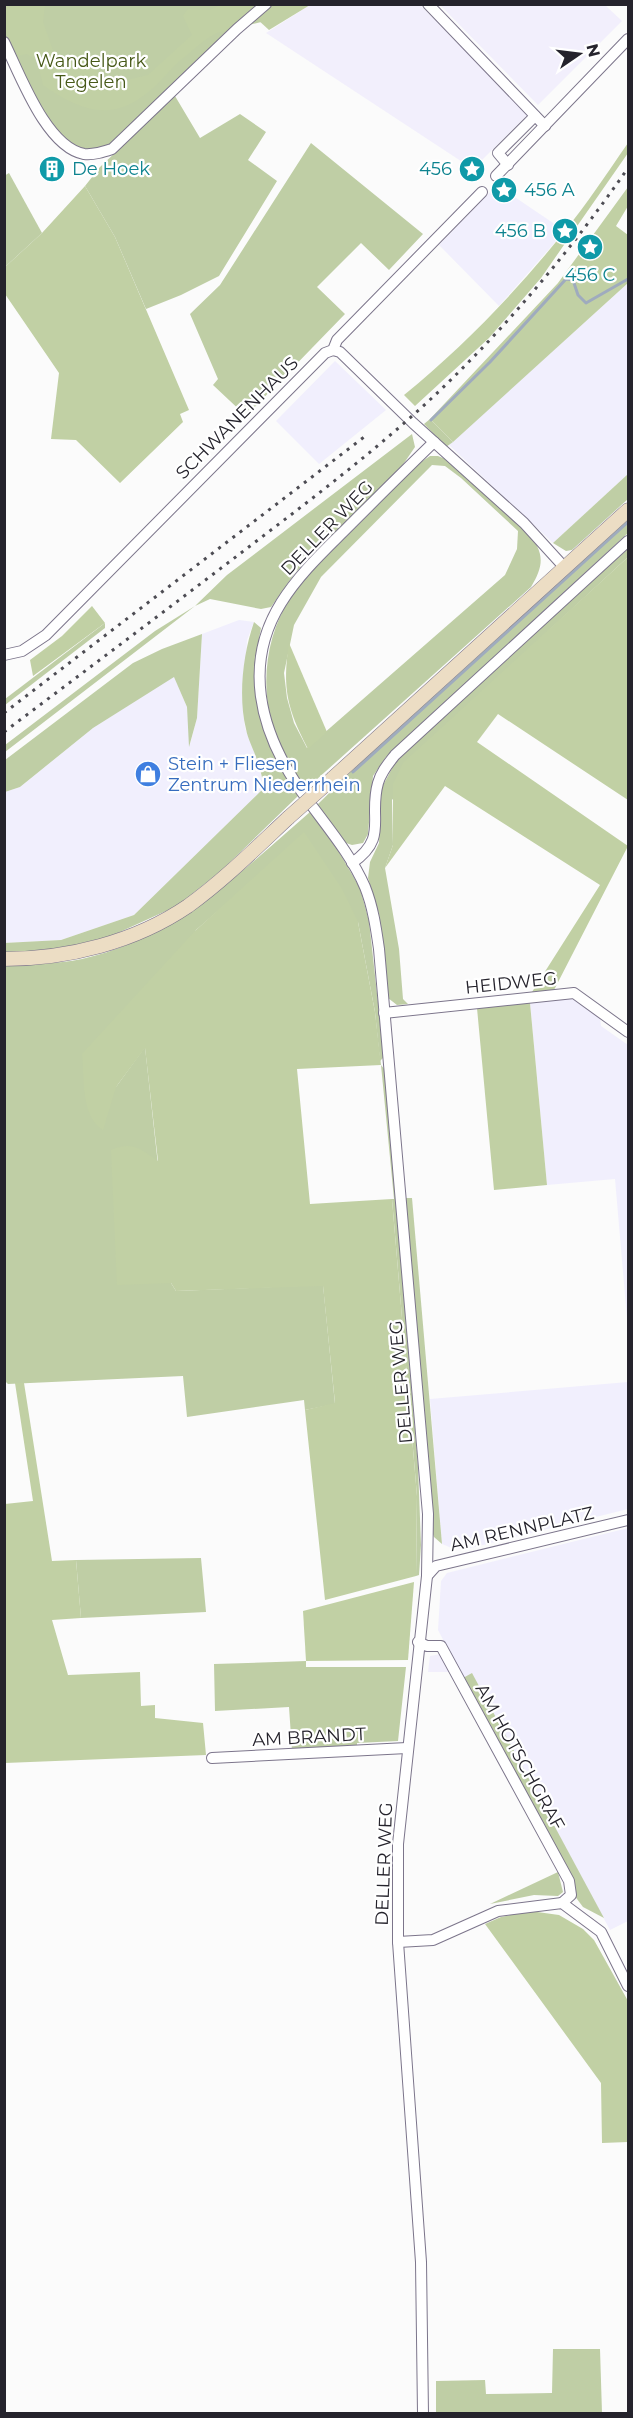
<svg xmlns="http://www.w3.org/2000/svg" width="633" height="2418" viewBox="0 0 633 2418" font-family="Montserrat,sans-serif">
<style>
.commercial{fill:#f1effd}
.industrial{fill:#f2effc}
.green{fill:#bfcea5;fill-rule:evenodd}
.forest{fill:#c1d0a4}
.lines{fill:none;stroke-linecap:round;stroke-linejoin:round}
.stream{stroke:#9fabbe;stroke-width:3}
.minor-casing{stroke:#7c758b;stroke-width:12}
.secondary-casing{stroke:#7c758b;stroke-width:15}
.minor{stroke:#fff;stroke-width:10}
.secondary{stroke:#ecddc4;stroke-width:14}
.rail{stroke:#4d4c53;stroke-width:3;stroke-dasharray:3 6;stroke-linecap:butt}
.secondary-bridge-casing{stroke:#7c758b;stroke-width:15;stroke-linecap:butt}
.secondary-bridge{stroke:#ecddc4;stroke-width:14}
.labels{text-anchor:middle;stroke-width:4.5;stroke-linejoin:round;paint-order:stroke}
.park-label{font-size:18px;fill:#475918;stroke:#fff}
.culture-label{font-size:18px;fill:#0d838f;stroke:#fff;text-anchor:start}
.street-label{font-size:18px;fill:#25232c;stroke:#fff}
.shop-label{font-size:18px;fill:#366cbe;stroke:#fff;text-anchor:start}
</style>
<rect width="100%" height="100%" fill="#fbfbfb"/>
<g class="commercial">
<polygon points="497,185 565,231 499,306 439,245"/>
<polygon points="628,283 628,474 553,543 449,445"/>
<polygon points="335,361 386,410 319,464 276,421"/>
<polygon points="239,620 254,622 247,640 243,710 245,728 258,761 264,788 134,915 61,940 5,943 5,792 20,787 93,728 174,676 187,707 190,744 197,718 202,634"/>
<polygon points="573,998 600,1016 601,1026 628,1045 628,1330 615,1179 547,1185 530,1003"/>
<polygon points="628,1382 628,1509 467,1549 454,1549 442,1544 430,1399"/>
<polygon points="628,1528 628,1921 610,1930 472,1674 463,1678 438,1630 441,1581 447,1573"/>
</g>
<g class="industrial">
<polygon points="310,5 420,5 527,115 473,169 266,33"/>
<polygon points="440,5 605,5 622,21 538,105"/>
<polygon points="441,1654 450,1672 428,1672 430,1656"/>
</g>
<g class="green">
<path d="M5,5H308L290,15L240,27L114,142C90,159 75,143 49,136L5,50Z"/>
<polygon points="175,96 200,138 240,114 266,132 248,160 277,181 219,276 181,295 146,309 115,237 85,186 100,167"/>
<polygon points="311,143 423,234 389,270 361,243 317,287 345,314 246,416 213,385 218,379 190,314 220,285"/>
<polygon points="9,173 42,233 5,267 4,176"/>
<polygon points="430,419 453,442 446,447 424,424"/>
<polygon points="412,434 415,447 402,466 295,573 271,607 261,609 210,599 195,606 5,752 5,745 155,631 195,606 227,575"/>
<path d="M430,456H438L450,461L527,531C544,552 545,564 531,587L306,789C296,774 285,759 278,742C259,696 263,639 291,597C308,573 329,554 350,533C374,509 397,486 421,462ZM432,465L445,466L461,478L518,531L517,549L505,575L307,748L294,723L287,698L284,673L294,625L321,577Z"/>
<polygon points="628,474 628,499 572,550 566,551 553,543"/>
<polygon points="628,518 628,533 386,757 373,776 368,834 363,843 352,845 343,842 317,805 387,736"/>
<polygon points="628,547 628,557 547,632 392,800 393,845 385,868 399,949 403,999 408,1004 397,1005 388,998 379,914 368,878 370,862 379,843 381,789 396,761"/>
<path d="M254,622L261,628C247,702 259,734 298,796L222,870L177,906L100,941L33,952H5L4,943L61,940L134,915L264,788C262,779 261,769 257,760C254,750 248,740 246,729C238,696 243,654 254,622Z"/>
<polygon points="105,623 105,628 5,705 5,699"/>
<polygon points="202,634 197,718 189,747 187,707 174,677 93,728 20,787 5,792 5,760 133,663 162,649"/>
<path d="M310,812L339,852L360,888L369,921L384,1057L380,1061L375,1012L358,922L227,903L196,930L116,1087L145,1047L171,1283L176,1291L323,1285L335,1404L305,1410L304,1400L187,1417L183,1376L8,1384L5,1381V965C30,964 57,964 82,959C174,939 241,872 310,812Z"/>
<polygon points="381,1065 385,1070 418,1466 421,1545 419,1575 416,1576 417,1496 392,1199 394,1199"/>
<polygon points="405,1198 412,1198 442,1544 434,1537 431,1529"/>
<polygon points="201,1558 206,1612 81,1618 76,1560"/>
<polygon points="306,1661 306,1667 406,1667 398,1741 357,1743 357,1748 292,1751 289,1707 215,1711 214,1664"/>
<polygon points="472,1673 604,1918 583,1907 577,1899 463,1678"/>
<polygon points="558,1872 563,1892 558,1896 534,1895 490,1904"/>
<polygon points="553,2349 600,2349 602,2413 436,2413 436,2381 485,2380 486,2394 552,2393"/>
</g>
<g class="forest">
<polygon points="276,4 310,4 310,5 269,30 257,19"/>
<path d="M5,5H45L43,22L57,62L81,55L110,84L148,75L192,35L183,16L188,9L210,10L220,5H257C249,12 240,24 230,30C226,32 221,31 217,33C206,38 196,47 187,55C173,65 166,76 154,87C115,123 83,113 43,85L37,60L27,54L18,56L5,30Z"/>
<path d="M628,143V153L541,278L489,338L415,406L404,395C463,347 516,292 564,232C587,204 607,173 628,143Z"/>
<polygon points="85,186 115,237 189,410 180,414 183,422 120,483 76,440 51,439 59,373 5,294 5,267 42,233"/>
<polygon points="628,187 628,206 616,226 628,235 628,283 453,442 430,419 558,283"/>
<polygon points="628,557 628,800 498,714 477,742 628,846 554,990 532,992 600,885 445,786 385,868 393,845 393,784 403,763"/>
<polygon points="92,606 105,623 33,676 30,660 62,636"/>
<path d="M289,643L327,732L308,749C287,709 282,688 289,643Z"/>
<path d="M304,832L342,889L358,922L375,1012L381,1065L297,1069L310,1204L392,1199L417,1496L416,1576L325,1600L305,1410L335,1403L323,1286L176,1291L171,1283L117,1285L111,1150C133,1140 142,1150 158,1161L145,1048L116,1087L103,1130C80,1115 85,1079 82,1054L196,930Z"/>
<polygon points="530,1003 547,1185 494,1190 477,1008"/>
<polygon points="15,1383 24,1383 52,1561 76,1560 81,1618 52,1620 68,1675 140,1672 141,1706 155,1705 155,1718 203,1723 206,1755 5,1763 5,1504 33,1501"/>
<polygon points="414,1582 408,1660 306,1661 303,1611"/>
<polygon points="530,1911 559,1915 583,1929 594,1940 628,2001 628,2142 602,2143 601,2083 485,1924 501,1917"/>
</g>
<g class="lines">
<g class="stream">
<polyline points="431,420 490,362 566,279 573,280 578,295 586,303 628,279"/>
<polyline points="353,772 628,522"/>
</g>
<defs>
<g id="minor">
<polyline points="428,4 545,126"/>
<path d="M4,42C20,74 46,147 84,154C94,155 103,152 112,149L237,29L266,4"/>
<polyline points="508,165 498,153 535,116"/>
<polyline points="496,176 628,39"/>
<polyline points="333,350 340,352 413,423 524,523 565,568"/>
<polyline points="4,655 22,651 46,635 325,353 333,350 337,340 482,192"/>
<path d="M352,863C389,838 368,818 378,783C381,772 388,764 395,755L628,541"/>
<polyline points="384,1013 574,993 628,1032"/>
<polyline points="427,1576 436,1566 628,1520"/>
<polyline points="418,1642 427,1646 441,1646 569,1881 571,1895 562,1903"/>
<polyline points="212,1758 407,1748"/>
<polyline points="398,1942 433,1940 498,1911 562,1903 601,1932 628,1986"/>
<path d="M423,2414L421,2262L398,1942V1844L427,1576L428,1514L379,949C376,928 373,907 365,887C349,850 320,819 297,785C260,729 243,664 281,603C299,574 324,551 347,528C376,499 405,470 434,442"/>
</g>
<g id="secondary">
<polyline points="333,778 628,510"/>
<path d="M4,959C68,959 135,942 188,906C224,880 256,848 288,818"/>
</g>
</defs>
<use href="#minor" class="minor-casing"/>
<use href="#secondary" class="secondary-casing"/>
<use href="#minor" class="minor"/>
<use href="#secondary" class="secondary"/>
<g class="rail">
<polyline points="4,713 368,434"/>
<path d="M4,732C81,674 157,617 233,559C301,507 371,455 434,396C507,327 571,250 628,168"/>
</g>
<defs>
<polyline id="secondary-bridge" points="288,818 333,778"/>
</defs>
<use href="#secondary-bridge" class="secondary-bridge-casing"/>
<use href="#secondary-bridge" class="secondary-bridge"/>
</g>
<defs>
<symbol id="building-disc" viewBox="-11 -11 22 22"><circle r="9.5" fill="#0f9aa8" stroke="#fff"/><path d="M-4-6H4V6H1V3H-1V6H-4ZM-2.5-4.3h1.7v1.8h-1.7ZM.8-4.3h1.7v1.8H.8ZM-2.5-1h1.7V.8h-1.7ZM.8-1h1.7V.8H.8Z" fill="#fff"/></symbol>
<symbol id="sight-disc" viewBox="-11 -11 22 22"><circle r="9.5" fill="#0f9aa8" stroke="#fff"/><path d="M0-6L1.8-2.2L6-1.7L2.9 1.2L3.7 5.4L0 3.3L-3.7 5.4L-2.9 1.2L-6-1.7L-1.8-2.2Z" fill="#fff"/></symbol>
<symbol id="shop-disc" viewBox="-11 -11 22 22"><circle r="9.5" fill="#3f7fe0" stroke="#fff"/><path d="M-5-2.5h2.3a2.7 3.5 0 0 1 5.4 0H5L5.5 6h-11ZM-1.5-2.5h3a1.5 2.3 0 0 0-3 0Z" fill="#fff"/></symbol>
</defs>
<g fill-rule="evenodd">
<use href="#building-disc" x="37" y="154" width="30" height="30"/>
<use href="#sight-disc" x="457" y="154" width="30" height="30"/>
<use href="#sight-disc" x="489" y="175" width="30" height="30"/>
<use href="#sight-disc" x="550" y="216" width="30" height="30"/>
<use href="#sight-disc" x="575" y="232" width="30" height="30"/>
<use href="#shop-disc" x="133" y="759" width="30" height="30"/>
</g>
<g class="labels">
<g class="park-label">
<text x="91" y="67">Wandelpark<tspan x="91" dy="21">Tegelen</tspan></text>
</g>
<g class="culture-label">
<text x="72" y="175">De Hoek</text>
<text x="452" y="175" text-anchor="end">456</text>
<text x="524" y="196">456 A</text>
<text x="546" y="237" text-anchor="end">456 B</text>
<text x="590" y="281" text-anchor="middle">456 C</text>
</g>
<g class="street-label">
<text transform="translate(237 418) rotate(-45)" y="6">SCHWANENHAUS</text>
<text transform="translate(327 528) rotate(-46)" y="6">DELLER WEG</text>
<text transform="translate(511 983) rotate(-6)" y="6">HEIDWEG</text>
<text transform="translate(401 1382) rotate(-95)" y="6">DELLER WEG</text>
<text transform="translate(522 1529) rotate(-13)" y="6">AM RENNPLATZ</text>
<text transform="translate(309 1737) rotate(-3)" y="6">AM BRANDT</text>
<text transform="translate(520 1757) rotate(61)" y="6">AM HOTSCHGRAF</text>
<text transform="translate(384 1864) rotate(-88)" y="6">DELLER WEG</text>
</g>
<g class="shop-label">
<text x="168" y="770">Stein + Fliesen<tspan x="168" dy="21">Zentrum Niederrhein</tspan></text>
</g>
</g>
<rect width="633" height="2418" fill="none" stroke="#25232c" stroke-width="12"/>
<g transform="translate(579 54) rotate(76)" stroke="#ffffff" stroke-width="4.5" paint-order="stroke">
<path d="M0-4.5L10 22L0 15L-10 22Z" fill="#25232c"/>
<text y="-9" font-size="16" font-weight="bold" text-anchor="middle" fill="#25232c">N</text>
</g>
</svg>
